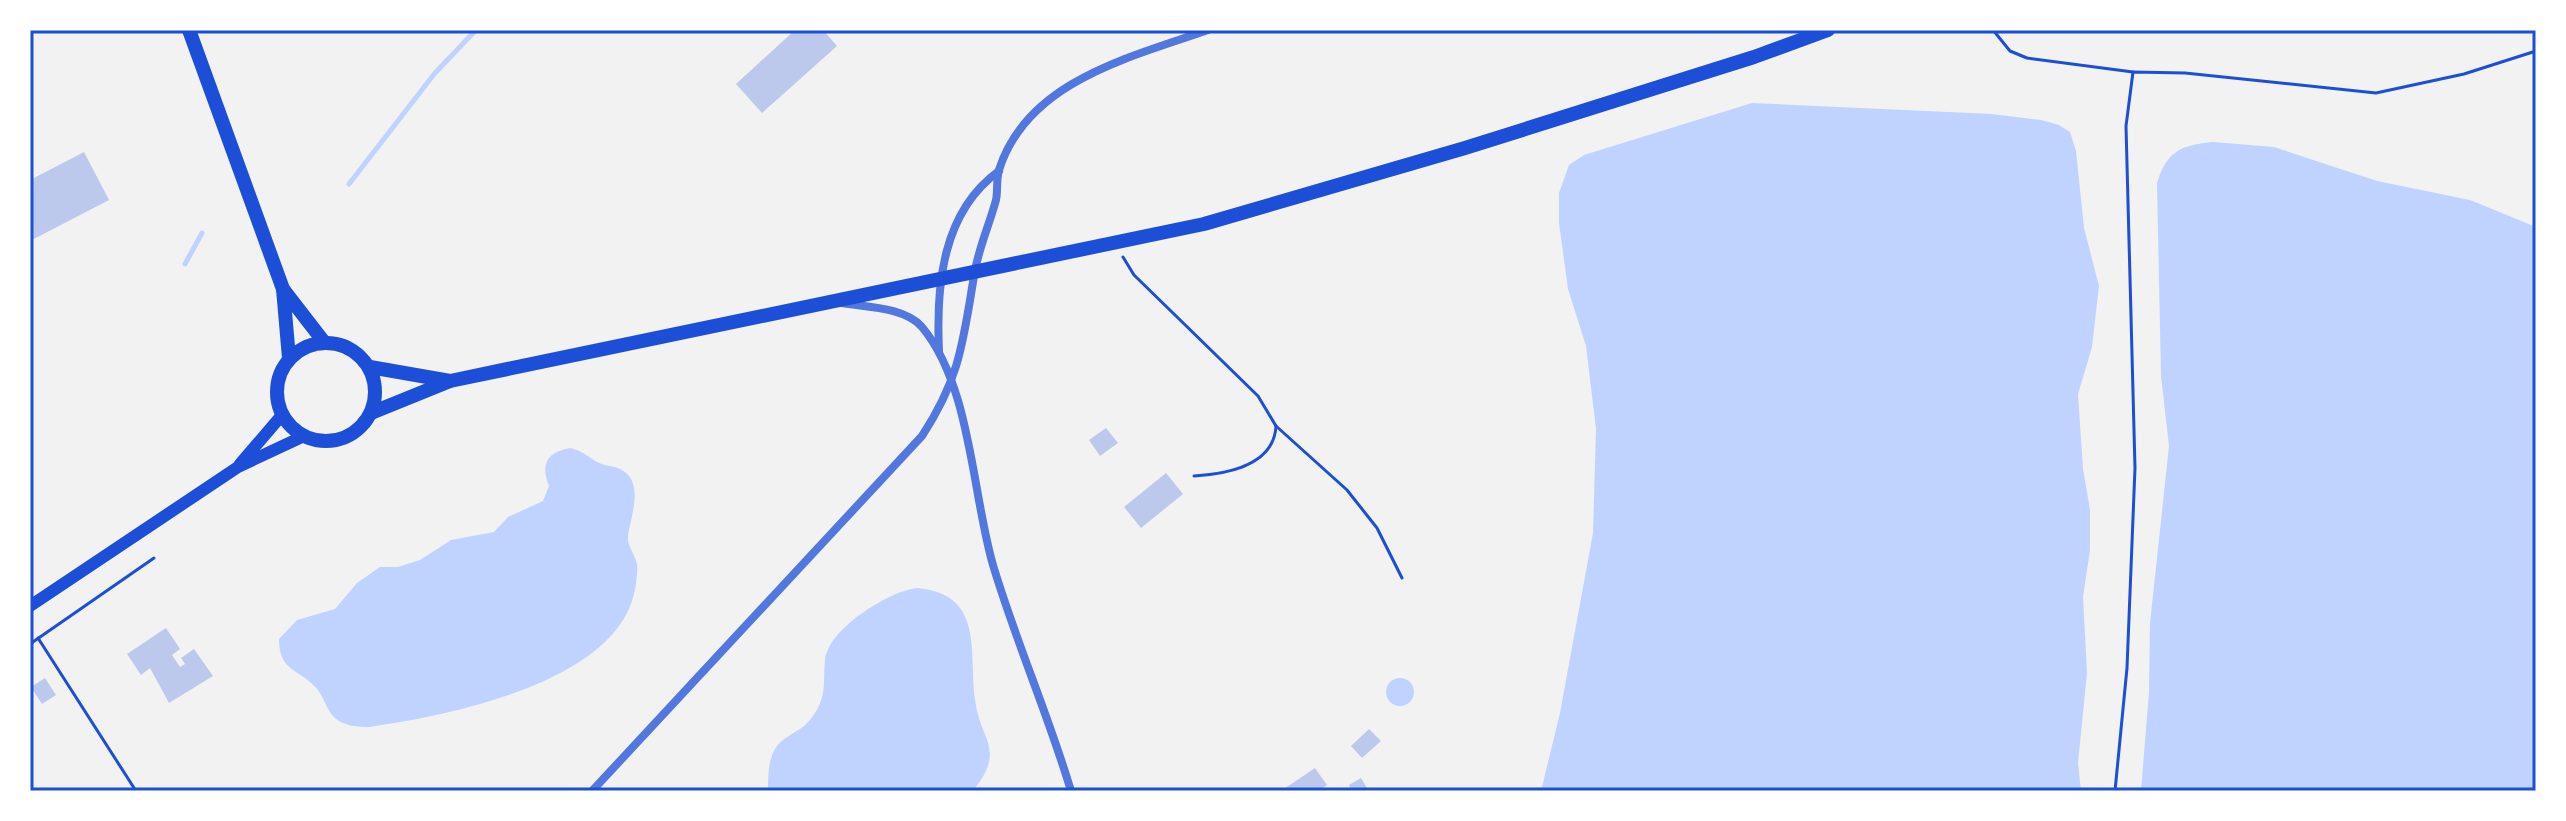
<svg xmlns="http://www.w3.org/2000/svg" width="2566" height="821" viewBox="0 0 2566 821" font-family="Lato,sans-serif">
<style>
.water{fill:#bfd3fe}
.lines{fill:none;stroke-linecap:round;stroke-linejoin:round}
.stream{stroke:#bfd3fe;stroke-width:5}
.building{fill:#bdc9ec}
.path{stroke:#1d4ed8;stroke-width:3}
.minor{stroke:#5277de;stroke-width:8}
.secondary{stroke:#1d4ed8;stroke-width:12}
.primary{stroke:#1d4ed8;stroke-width:14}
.neatline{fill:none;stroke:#1d4ed8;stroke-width:3}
</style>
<rect width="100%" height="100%" fill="#f2f2f2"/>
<g class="water">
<polygon points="1752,103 1992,114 2041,120 2059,125 2070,132 2076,151 2084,228 2099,286 2092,347 2078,394 2083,469 2090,510 2090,550 2083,597 2087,673 2078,763 2081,791 1541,791 1560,713 1593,533 1596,429 1586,346 1568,289 1559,223 1559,193 1569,165 1584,155"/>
<path d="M2213,142L2274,147L2377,181L2470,200L2536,227V791H2141L2149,692L2150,623L2169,446L2161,376L2157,183C2167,151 2181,145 2213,142Z"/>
<path d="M570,448C587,452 590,460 602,464C607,466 614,466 620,469C643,480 633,510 629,530C625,545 633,549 637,564C638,571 636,586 634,594C613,684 445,716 369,727C358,727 342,726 334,717C327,710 324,698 318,690C300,668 279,673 279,639L297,620L335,609L357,583L380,567H398L420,560L451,540L494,532L508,517L543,501L549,486C540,464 547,452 570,448Z"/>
<path d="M917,588C984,594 969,650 975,699C980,742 1007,748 973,791H768C768,774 768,751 783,740C796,730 804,730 815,713C827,695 823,680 825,660C828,629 889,591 917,588Z"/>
<circle cx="1400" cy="692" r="14"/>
</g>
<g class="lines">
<g class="stream">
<polyline points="349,184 435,73 476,30"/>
<polyline points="185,264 202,233"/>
</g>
</g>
<g class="building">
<polygon points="795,30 823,30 837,46 762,113 736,84"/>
<polygon points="84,152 109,200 30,241 30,180"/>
<polygon points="1106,428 1118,443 1100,456 1089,440"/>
<polygon points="1166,473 1183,494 1141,528 1124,507"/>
<polygon points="166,628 180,649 172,655 180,667 185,664 181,658 194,649 213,676 169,703 150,668 141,675 127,654"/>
<polygon points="45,678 56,695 42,704 31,687"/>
<polygon points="1369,729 1381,741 1362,758 1351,746"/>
<polygon points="1315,768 1327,785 1318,791 1281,791"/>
<polygon points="1361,778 1367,788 1352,791 1349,785"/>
</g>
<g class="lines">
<g class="path">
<polyline points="1993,30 2010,51 2027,58 2133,72"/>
<path d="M1123,257L1134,275L1258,396L1276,426C1274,466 1226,474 1194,476"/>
<polyline points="1276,426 1347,490 1377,528 1402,578"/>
<polyline points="38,638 136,791"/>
<polyline points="30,644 154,558"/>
<polyline points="2115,791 2127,668 2135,468 2126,126 2133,72 2185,73 2376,93 2464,74 2536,51"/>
</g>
<g class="minor">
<path d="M842,303C865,307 905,307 922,327C971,386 972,493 993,565C1016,642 1048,714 1071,791"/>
<path d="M939,351C936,286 942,212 999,171"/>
<path d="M592,791L922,436C960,378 963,342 974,276C978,249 989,226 996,200C998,191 996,180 999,170C1027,81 1131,57 1208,30"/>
</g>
<g class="secondary">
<polyline points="240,464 282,415"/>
<polyline points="30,606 238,467 304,436"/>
</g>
<g class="primary">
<polyline points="189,30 283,289 289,358"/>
<polyline points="283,289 324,342"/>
<circle cx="326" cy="392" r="49"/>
<polyline points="370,367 450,381"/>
<polyline points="371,413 450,381 1204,224 1465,148 1754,57 1828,30"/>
</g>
</g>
<rect width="2566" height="821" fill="none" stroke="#ffffff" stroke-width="64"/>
<rect x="32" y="32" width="2502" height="757" class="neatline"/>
</svg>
